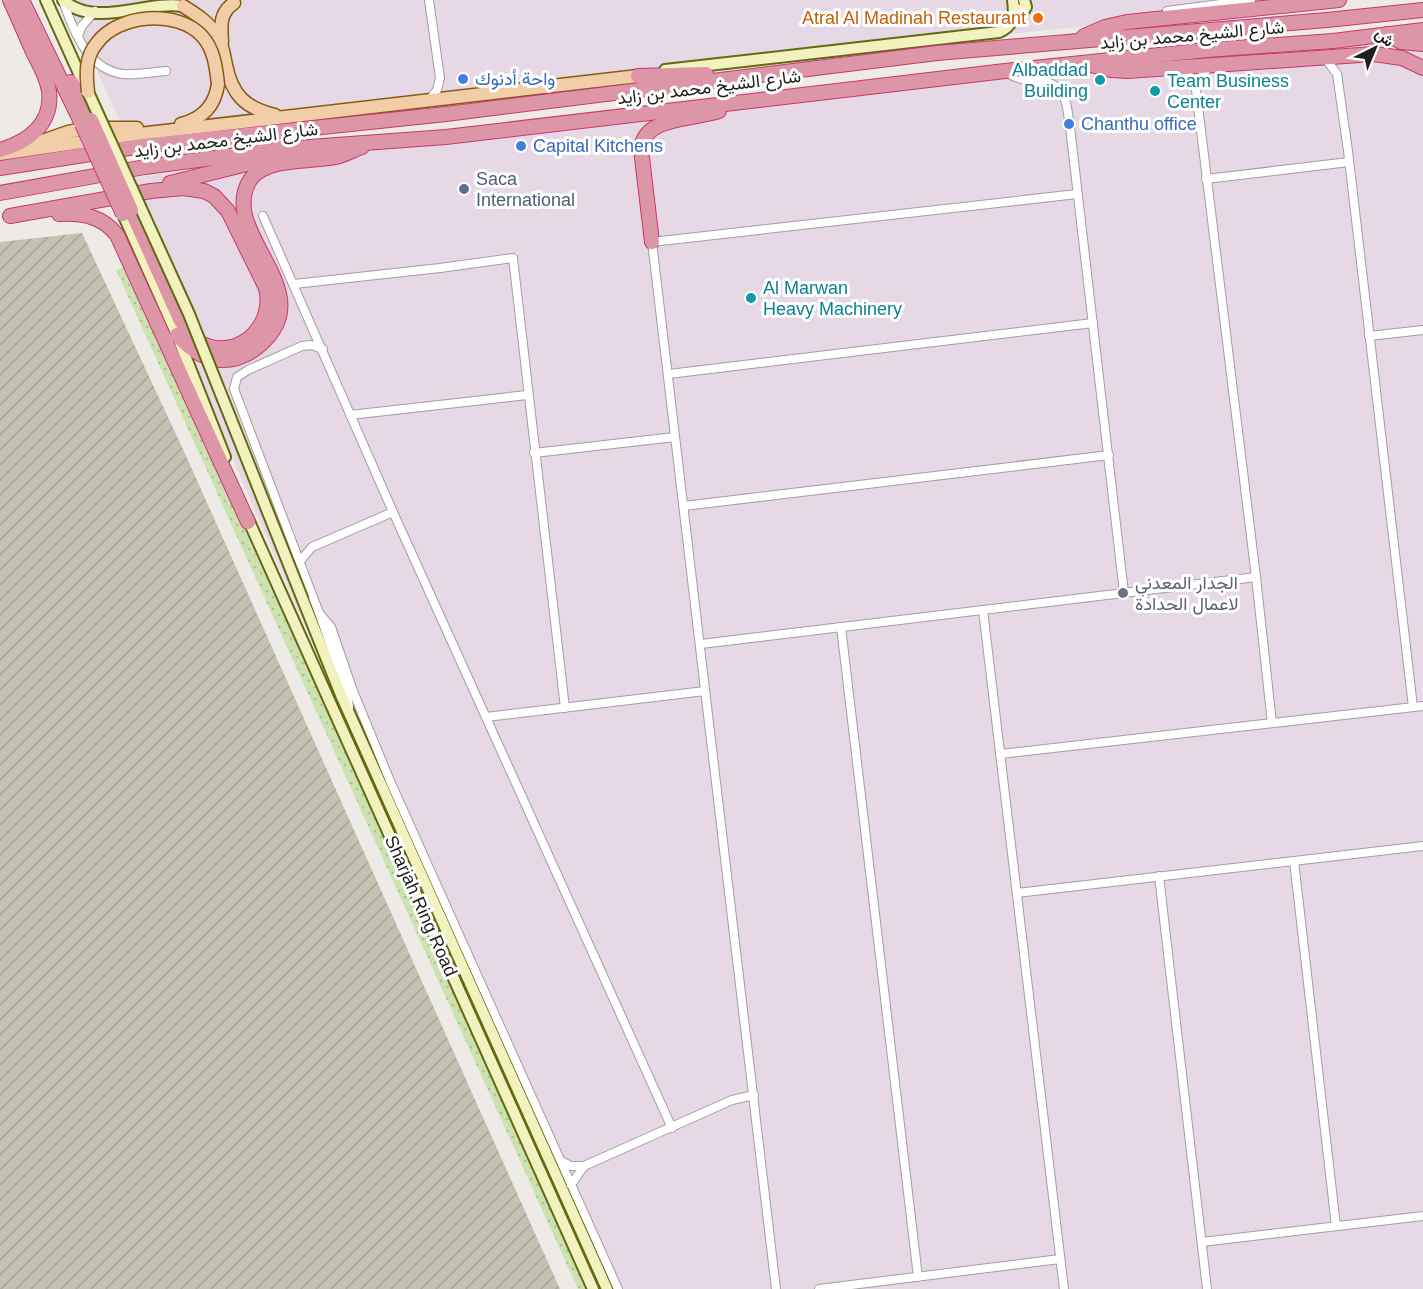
<svg xmlns="http://www.w3.org/2000/svg" width="1423" height="1289" viewBox="0 0 1423 1289" font-family="Arial,Vazirmatn,sans-serif">
<style>
.industrial{fill:#e6d8e5}
.construction{fill:url(#construction-furrows)}
.grass{fill:url(#grass-dots)}
.lines{fill:none;stroke-linecap:round;stroke-linejoin:round}
.street-casing{stroke:#9f9f9f;stroke-width:10}
.secondary-casing{stroke:#646a11;stroke-width:14}
.primary-casing{stroke:#885b11;stroke-width:15}
.highway-casing{stroke:#c73870;stroke-width:16}
.street{stroke:#fff;stroke-width:8}
.secondary{stroke:#f2f2c0;stroke-width:10}
.primary{stroke:#f1cea8;stroke-width:12}
.highway{stroke:#dd96a7;stroke-width:14}
.secondary-bridge-casing{stroke:#646a11;stroke-width:14;stroke-linecap:butt}
.primary-bridge-casing{stroke:#885b11;stroke-width:15;stroke-linecap:butt}
.highway-bridge-casing{stroke:#c73870;stroke-width:16;stroke-linecap:butt}
.secondary-bridge{stroke:#f2f2c0;stroke-width:10}
.primary-bridge{stroke:#f1cea8;stroke-width:12}
.highway-bridge{stroke:#dd96a7;stroke-width:14}
.food-dot{fill:#e8710a;stroke:#fff;stroke-width:2}
.shop-dot{fill:#3f7fe0;stroke:#fff;stroke-width:2}
.culture-dot{fill:#0f9aa8;stroke:#fff;stroke-width:2}
.service-dot{fill:#5c6f8a;stroke:#fff;stroke-width:2}
.worship-dot{fill:#6b7280;stroke:#fff;stroke-width:2}
.labels{text-anchor:middle;stroke-width:6;stroke-linejoin:round;paint-order:stroke}
.food-label{font-size:18px;fill:#c56008;stroke:#fff;text-anchor:end}
.street-label{font-size:18px;fill:#1e1e1e;stroke:#fff}
.culture-label{font-size:18px;fill:#0d838f;stroke:#fff;text-anchor:start}
.shop-label{font-size:18px;fill:#366cbe;stroke:#fff;text-anchor:start}
.service-label{font-size:18px;fill:#4e5e75;stroke:#fff;text-anchor:start}
.worship-label{font-size:18px;fill:#5b616d;stroke:#fff;text-anchor:start}
</style>
<defs>
<pattern id="construction-furrows" width="10" height="10" patternUnits="userSpaceOnUse" patternTransform="scale(1.5)"><rect width="10" height="10" fill="#c2c1b2"/><path d="M-1 1l2-2M0 10L10 0M9 11l2-2" fill="none" stroke="#a6a599"/></pattern>
<pattern id="grass-dots" width="8" height="8" patternUnits="userSpaceOnUse" patternTransform="scale(1.5)"><rect width="8" height="8" fill="#cce3b1"/><path d="M2 2h.1M6 6h.1" fill="none" stroke="#afc298" stroke-width="1.8" stroke-linecap="round"/></pattern>
</defs>
<rect width="100%" height="100%" fill="#eeebe6"/>
<g class="industrial">
<polygon points="65,0 1325,0 124,130"/>
<polygon points="1423,25 1423,1289 603,1289 412,872 118,195 138,177"/>
</g>
<polygon class="construction" points="82,233 182,447 560,1289 0,1289 0,242"/>
<polygon class="grass" points="125,267 589,1289 578,1289 116,270"/>
<g class="lines">
<defs>
<g id="street">
<polyline points="429,0 440,78 437,90 430,99"/>
<path d="M63,1C73,30 88,70 123,74C137,75 152,72 166,71"/>
<polyline points="1167,11 1251,0"/>
<polyline points="78,36 82,26 95,11"/>
<polyline points="1325,58 1337,74 1348,151 1413,707"/>
<polyline points="1184,68 1191,78 1196,90 1256,577 1272,723"/>
<path d="M1005,71C1026,88 1051,72 1063,95C1068,104 1068,117 1070,127L1124,593"/>
<polyline points="1196,88 1201,77 1210,66"/>
<polyline points="1206,179 1349,162"/>
<polyline points="263,216 393,512 672,1128"/>
<polyline points="294,284 440,268 513,258 565,708"/>
<polyline points="1369,336 1423,330"/>
<polyline points="323,349 311,345 302,346 248,370 237,377 234,389 319,613 347,691 349,707"/>
<polyline points="669,374 1093,323"/>
<polyline points="350,415 527,395"/>
<polyline points="534,453 675,437"/>
<polyline points="684,506 1109,455"/>
<polyline points="300,561 312,547 393,512"/>
<polyline points="983,610 1064,1289"/>
<polyline points="319,613 331,627 353,691 390,781 618,1289"/>
<polyline points="841,627 918,1277"/>
<polyline points="701,644 1256,577"/>
<polyline points="486,717 705,691"/>
<polyline points="1000,754 1423,706"/>
<polyline points="1294,861 1336,1226"/>
<polyline points="1159,876 1207,1289"/>
<polyline points="1017,893 1423,846"/>
<polyline points="561,1161 571,1166 584,1166 732,1100 754,1095"/>
<polyline points="571,1185 584,1166"/>
<polyline points="1202,1242 1423,1216"/>
<polyline points="776,1289 652,242 1077,194"/>
<polyline points="819,1289 1060,1259"/>
</g>
<g id="secondary">
<polyline points="46,0 86,89"/>
<path d="M63,0C95,29 146,0 183,6"/>
<polyline points="1014,9 1024,10 1026,7 1024,0"/>
<path d="M665,70L999,32C1014,26 1015,14 1013,0"/>
<polyline points="123,214 177,335 225,457"/>
<polyline points="247,517 593,1289"/>
<polyline points="303,600 341,695 607,1289"/>
</g>
<g id="primary">
<path d="M183,6C196,14 210,23 218,37C223,46 224,55 226,65C232,95 245,108 275,115"/>
<path d="M222,42C221,26 219,13 234,3"/>
<path d="M181,124C202,119 215,106 218,84"/>
<polyline points="31,145 68,132 88,128 137,128"/>
<polyline points="0,154 122,136 638,76"/>
</g>
<g id="highway">
<polyline points="22,0 82,124"/>
<polyline points="1387,34 1401,42 1423,44"/>
<polyline points="1084,36 1105,27 1127,22 1339,0"/>
<polyline points="1091,65 1111,70 1127,71 1374,54 1402,58 1423,68"/>
<polyline points="638,76 706,74"/>
<polyline points="71,82 91,120"/>
<path d="M0,150C28,142 53,124 49,91C47,77 39,64 33,52C25,34 18,17 10,0"/>
<polyline points="0,168 142,146 446,114 937,53 1327,20 1423,10"/>
<polyline points="170,183 251,163 273,155"/>
<polyline points="0,193 145,167 282,149 446,137 1005,71 1207,50 1333,41 1423,30"/>
<path d="M59,214C83,213 102,216 117,235L248,522"/>
<path d="M10,216L151,191L183,188L204,191L214,196L228,211L266,288C276,328 234,364 197,341C189,336 185,327 180,319L131,210"/>
<path d="M652,242L641,149C644,116 694,120 719,111"/>
<path d="M177,335C190,348 201,358 219,360C235,361 250,354 261,344C322,290 217,233 250,180C265,157 312,162 336,157C345,155 353,150 362,147"/>
</g>
</defs>
<use href="#street" class="street-casing"/>
<use href="#secondary" class="secondary-casing"/>
<use href="#primary" class="primary-casing"/>
<use href="#highway" class="highway-casing"/>
<use href="#street" class="street"/>
<use href="#secondary" class="secondary"/>
<use href="#primary" class="primary"/>
<use href="#highway" class="highway"/>
<defs>
<polyline id="secondary-bridge" points="88,92 189,314 303,600"/>
<path id="primary-bridge" d="M88,92C86,74 85,57 97,43C118,14 177,9 202,36C214,49 216,67 218,84"/>
<g id="highway-bridge">
<polyline points="91,120 131,210"/>
<polyline points="82,124 123,214"/>
</g>
</defs>
<use href="#secondary-bridge" class="secondary-bridge-casing"/>
<use href="#primary-bridge" class="primary-bridge-casing"/>
<use href="#highway-bridge" class="highway-bridge-casing"/>
<use href="#secondary-bridge" class="secondary-bridge"/>
<use href="#primary-bridge" class="primary-bridge"/>
<use href="#highway-bridge" class="highway-bridge"/>
</g>
<circle class="food-dot" cx="1038" cy="18" r="6"/>
<g class="shop-dot">
<circle cx="463" cy="79" r="6"/>
<circle cx="1069" cy="124" r="6"/>
<circle cx="521" cy="146" r="6"/>
</g>
<g class="culture-dot">
<circle cx="1100" cy="80" r="6"/>
<circle cx="1155" cy="91" r="6"/>
<circle cx="751" cy="298" r="6"/>
</g>
<circle class="service-dot" cx="464" cy="189" r="6"/>
<circle class="worship-dot" cx="1123" cy="593" r="6"/>
<g class="labels">
<g class="food-label">
<text x="1026" y="24">Atral Al Madinah Restaurant</text>
</g>
<g class="street-label">
<text transform="translate(1192 35) rotate(-5)" y="6">شارع الشيخ محمد بن زايد</text>
<text transform="translate(709 87) rotate(-7)" y="6">شارع الشيخ محمد بن زايد</text>
<text transform="translate(226 140) rotate(-7)" y="6">شارع الشيخ محمد بن زايد</text>
<text transform="translate(421 906) rotate(66)" y="6">Sharjah Ring Road</text>
</g>
<g class="culture-label">
<text x="1088" y="76" text-anchor="end">Albaddad<tspan x="1088" dy="21">Building</tspan></text>
<text x="1167" y="87">Team Business<tspan x="1167" dy="21">Center</tspan></text>
<text x="763" y="294">Al Marwan<tspan x="763" dy="21">Heavy Machinery</tspan></text>
</g>
<g class="shop-label">
<text x="475" y="85">واحة أدنوك</text>
<text x="1081" y="130">Chanthu office</text>
<text x="533" y="152">Capital Kitchens</text>
</g>
<g class="service-label">
<text x="476" y="185">Saca<tspan x="476" dy="21">International</tspan></text>
</g>
<g class="worship-label">
<text x="1135" y="589">الجدار المعدني<tspan x="1135" dy="21">لاعمال الحدادة</tspan></text>
</g>
</g>
<g transform="translate(1375 48) rotate(43)" stroke="#ffffff" stroke-width="4.5" paint-order="stroke">
<path d="M0-4.5L10 22L0 15L-10 22Z" fill="#1e1e1e"/>
<text y="-9" font-size="16" font-weight="bold" text-anchor="middle" fill="#1e1e1e">ش</text>
</g>
</svg>
